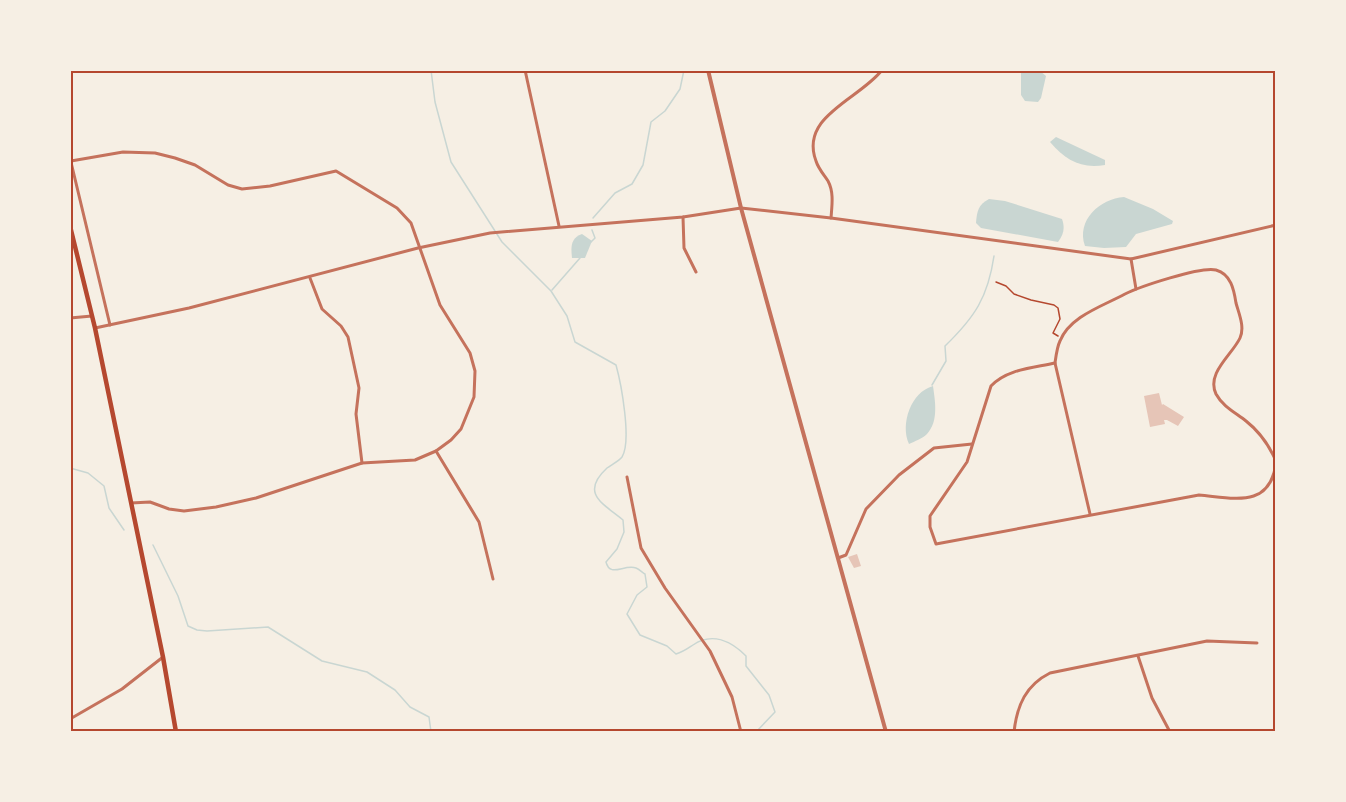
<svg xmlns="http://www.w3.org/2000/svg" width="1346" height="802" viewBox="0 0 1346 802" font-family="'Exo 2',sans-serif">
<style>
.water{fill:#c9d6d2}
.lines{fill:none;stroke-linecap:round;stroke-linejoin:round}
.stream{stroke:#c9d6d2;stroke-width:1.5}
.building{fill:#e6c5b7}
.path{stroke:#b5482f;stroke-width:1.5}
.minor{stroke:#c5725c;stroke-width:3}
.tertiary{stroke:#c5725c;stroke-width:4}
.primary{stroke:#b5482f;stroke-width:4.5}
.neatline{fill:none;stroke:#b5482f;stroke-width:2}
</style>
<rect width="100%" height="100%" fill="#f6efe4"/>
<g class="water">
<polygon points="1021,71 1040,71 1046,76 1041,98 1038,102 1025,101 1021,95"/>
<path d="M1056,137L1105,160V165C1080,169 1066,160 1050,142Z"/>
<path d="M1124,197L1153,209L1173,221L1172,224L1136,234L1126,247L1104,248L1085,246C1076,220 1100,199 1124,197Z"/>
<path d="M989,199L1005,201L1062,219C1065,228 1064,234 1058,242L981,228L976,223C977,211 978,205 989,199Z"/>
<path d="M582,234L592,241L585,258H572C571,248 570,238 582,234Z"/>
<path d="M933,386C935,401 939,421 927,434C922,439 915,441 909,444C900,424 911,392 933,386Z"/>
</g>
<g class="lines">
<g class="stream">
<path d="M431,70L435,102L451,162L502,242L551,291L567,316L575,342L616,365C621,383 632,441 622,457C619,461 611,465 607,468C580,493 602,503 623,520L624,532L617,549L606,562C610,578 624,564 636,568C639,569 643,573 645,574L647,587L637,595L627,614L640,635L667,646L676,654C683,652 687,649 693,645C712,632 731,641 746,656V666L769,695L775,712L756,732"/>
<polyline points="593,218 615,193 632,184 643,165 651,122 665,111 680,89 684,70"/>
<polyline points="591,242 595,238 592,230"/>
<polyline points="552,290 580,258"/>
<path d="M932,385L946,361L945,346C975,317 988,297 994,256"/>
<polyline points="70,468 88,473 104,486 109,508 124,530"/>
<polyline points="153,545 178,596 188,626 197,630 207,631 268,627 322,661 367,672 395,690 410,707 429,717 431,732"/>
</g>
</g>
<g class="building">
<polygon points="1159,393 1162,405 1163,404 1184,417 1178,426 1167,420 1164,420 1165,424 1150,427 1144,396"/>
<polygon points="857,554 861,566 854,568 848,557"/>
</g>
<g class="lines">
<polyline class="path" points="996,282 1006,286 1014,294 1031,300 1054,305 1058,308 1060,319 1053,333 1058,336"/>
<g class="minor">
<polyline points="525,70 559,226"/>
<polyline points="70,158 110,325"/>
<polyline points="71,161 123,152 155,153 175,158 195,165 228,185 242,189 270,186 336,171 397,208 411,223 440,305 470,353 475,371 474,397 461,429 451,440 436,451 415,460 362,463 256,498 216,507 184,511 169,509 150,502 131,503"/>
<polyline points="683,217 684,248 696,272"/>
<path d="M831,218C832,205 834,192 828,181C824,175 818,168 816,161C799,116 860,99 882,70"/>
<polyline points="1131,259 1136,289"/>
<polyline points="310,278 322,309 341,326 348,337 359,388 356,414 362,463"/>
<polyline points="70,318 92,316"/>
<polyline points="95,328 189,308 418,248 490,233 683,217 741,208 831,218 1131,259 1276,225"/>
<path d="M1055,363C1033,368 1007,369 991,386L967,462L930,516V527L936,544L1199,495C1234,498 1270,509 1276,463"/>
<polyline points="436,451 479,522 493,579"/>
<polyline points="627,477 641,548 665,588 710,651 732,697 741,732"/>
<path d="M1090,514L1055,363C1056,356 1057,347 1060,341C1070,316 1103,306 1125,294C1139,287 1201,266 1216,270C1231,274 1234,290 1236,303C1239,314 1245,327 1240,338C1232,355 1206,373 1216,394C1223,407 1236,413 1246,421C1260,432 1269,445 1276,461"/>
<polyline points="838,558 846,555 866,509 899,475 934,448 972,444"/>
<polyline points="1138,656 1152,698 1170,732"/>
<polyline points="70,719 122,689 163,657"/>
<path d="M1014,732C1017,705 1026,685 1050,673L1207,641L1257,643"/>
</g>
<polyline class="tertiary" points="708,70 741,208 886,732"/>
<polyline class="primary" points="70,226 95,328 163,657 176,732"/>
</g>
<rect width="1346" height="802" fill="none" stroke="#f6efe4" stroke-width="144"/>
<rect x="72" y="72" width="1202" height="658" class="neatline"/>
</svg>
